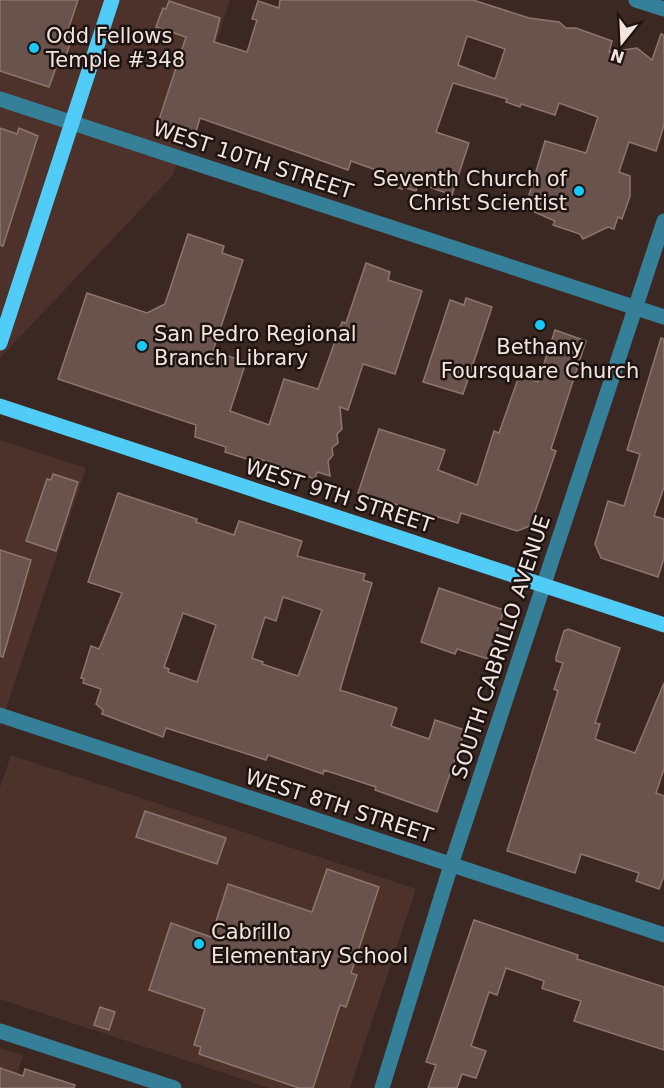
<svg xmlns="http://www.w3.org/2000/svg" width="664" height="1088" viewBox="0 0 664 1088" font-family="'DejaVu Sans',sans-serif">
<style>
.built{fill:#4d322c}
.building{fill:#6a534d;stroke:#8e756e;stroke-width:1.5;fill-rule:evenodd}
.lines{fill:none;stroke-linecap:round;stroke-linejoin:round}
.minor{stroke:#367f98;stroke-width:15}
.major{stroke:#50ccf6;stroke-width:15}
.poi-dot{fill:#16cafb;stroke:#1d1311;stroke-width:2}
.labels{text-anchor:middle;stroke-width:5;stroke-linejoin:round;paint-order:stroke}
.poi-label{font-size:21px;fill:#f2e4e0;stroke:#1d1311;text-anchor:start}
.street-label{font-size:21px;fill:#f2e4e0;stroke:#1d1311}
</style>
<rect width="100%" height="100%" fill="#3c2822"/>
<g class="built">
<polygon points="0,0 230,0 173,175 0,358"/>
<polygon points="0,440 86,468 0,727"/>
<polygon points="11,755 416,889 350,1088 269,1088 0,999 0,788"/>
<polygon points="0,1048 23,1055 12,1088 0,1088"/>
</g>
<g class="building">
<polygon points="0,0 78,0 66,36 72,38 64,61 59,59 49,87 0,71"/>
<path d="M280,0H473L529,18L559,22L566,28H576L612,41L609,52L637,48L652,60L661,34L664,35V125L656,151L629,142L619,172L630,176V196L622,219L618,217L614,229L608,227L583,239L580,234L553,225L555,221L528,209L530,204L527,202L545,141L586,153L598,117L559,103L555,115L521,104L520,107L506,102L507,99L453,83L436,132L469,143L452,195L418,183L416,191L403,187L402,189L387,184L390,175L351,161L348,170L200,118L195,135L158,123L186,37L156,27L163,8L166,9L169,1L220,18L214,42L247,52L257,20L252,19L258,1L279,8ZM467,36L505,49L495,79L458,65Z"/>
<polygon points="0,128 17,134 19,128 38,136 3,246 0,245"/>
<polygon points="188,234 224,246 222,253 243,260 213,351 246,362 230,411 269,425 284,379 318,389 342,322 346,323 366,263 390,272 388,280 422,291 395,374 363,364 348,410 340,407 342,429 337,434 338,443 332,448 333,455 328,461 330,476 317,472 315,479 257,458 256,462 225,452 226,447 195,437 196,425 58,379 87,293 147,313 165,304"/>
<polygon points="466,298 492,307 463,394 423,382 450,300 464,305"/>
<polygon points="555,330 586,341 551,449 556,451 530,526 517,531 461,513 458,523 358,493 379,429 445,450 438,470 477,485 494,431 499,433 519,376 538,382"/>
<polygon points="661,338 664,339 664,487 654,516 664,519 664,558 658,577 601,558 595,544 608,501 624,506 640,454 627,450"/>
<polygon points="53,474 78,482 56,551 26,541 47,479 51,480"/>
<path d="M118,493L197,519L196,522L234,535L239,521L302,541L297,556L365,574L363,580L372,583L340,690L397,708L391,726L429,739L435,720L465,730L437,812L375,790L376,787L324,770L323,774L268,755L266,760L166,728L163,737L102,714L103,710L96,704L101,689L83,683L84,679L81,678L91,646L99,649L122,593L88,582ZM283,597L322,610L298,676L262,664L263,662L252,658L265,617L276,621ZM183,613L216,625L197,682L168,672L169,669L164,667Z"/>
<polygon points="0,550 31,560 3,657 0,656"/>
<polygon points="439,588 504,610 488,659 457,649 455,654 421,642"/>
<polygon points="568,629 620,648 595,723 600,724 595,739 635,753 664,683 664,769 656,793 664,796 664,876 659,889 636,881 639,873 581,854 575,873 507,851 558,691 554,689 563,663 556,661 556,657 564,631"/>
<polygon points="145,811 226,838 217,864 136,837"/>
<polygon points="327,869 379,887 351,973 357,975 346,1007 340,1005 313,1088 299,1088 199,1054 201,1047 194,1045 205,1009 149,990 171,923 211,937 228,884 312,912"/>
<polygon points="474,920 578,955 577,959 664,987 664,1050 574,1021 581,1001 544,989 542,988 544,981 506,968 497,995 489,992 471,1046 486,1051 476,1078 462,1074 457,1088 428,1088 436,1065 426,1062"/>
<polygon points="100,1007 115,1012 109,1030 94,1025"/>
<polygon points="0,1068 23,1076 25,1069 75,1085 74,1088 0,1088"/>
</g>
<g class="lines">
<g class="minor">
<polyline points="636,0 664,9"/>
<polyline points="0,99 664,317"/>
<polyline points="0,715 664,935"/>
<polyline points="0,1031 174,1088"/>
<polyline points="382,1088 451,865 664,221"/>
</g>
<g class="major">
<polyline points="0,343 112,0"/>
<polyline points="0,406 664,625"/>
</g>
</g>
<g class="poi-dot">
<circle cx="34" cy="48" r="6"/>
<circle cx="579" cy="191" r="6"/>
<circle cx="540" cy="325" r="6"/>
<circle cx="142" cy="346" r="6"/>
<circle cx="199" cy="944" r="6"/>
</g>
<g class="labels">
<g class="poi-label">
<text x="46" y="43">Odd Fellows<tspan x="46" dy="24">Temple #348</tspan></text>
<text x="567" y="186" text-anchor="end">Seventh Church of<tspan x="567" dy="24">Christ Scientist</tspan></text>
<text x="154" y="341">San Pedro Regional<tspan x="154" dy="24">Branch Library</tspan></text>
<text x="540" y="354" text-anchor="middle">Bethany<tspan x="540" dy="24">Foursquare Church</tspan></text>
<text x="211" y="939">Cabrillo<tspan x="211" dy="24">Elementary School</tspan></text>
</g>
<g class="street-label">
<text transform="translate(253 160) rotate(18)" y="7">WEST 10TH STREET</text>
<text transform="translate(339 496) rotate(18)" y="7">WEST 9TH STREET</text>
<text transform="translate(501 647) rotate(-72)" y="7">SOUTH CABRILLO AVENUE</text>
<text transform="translate(339 806) rotate(18)" y="7">WEST 8TH STREET</text>
</g>
</g>
<g transform="translate(622 42) rotate(198)" stroke="#1d1311" stroke-width="4.5" paint-order="stroke">
<path d="M0-4.5L10 22L0 15L-10 22Z" fill="#f2e4e0"/>
<text y="-9" font-size="16" font-weight="bold" text-anchor="middle" fill="#f2e4e0">N</text>
</g>
</svg>
